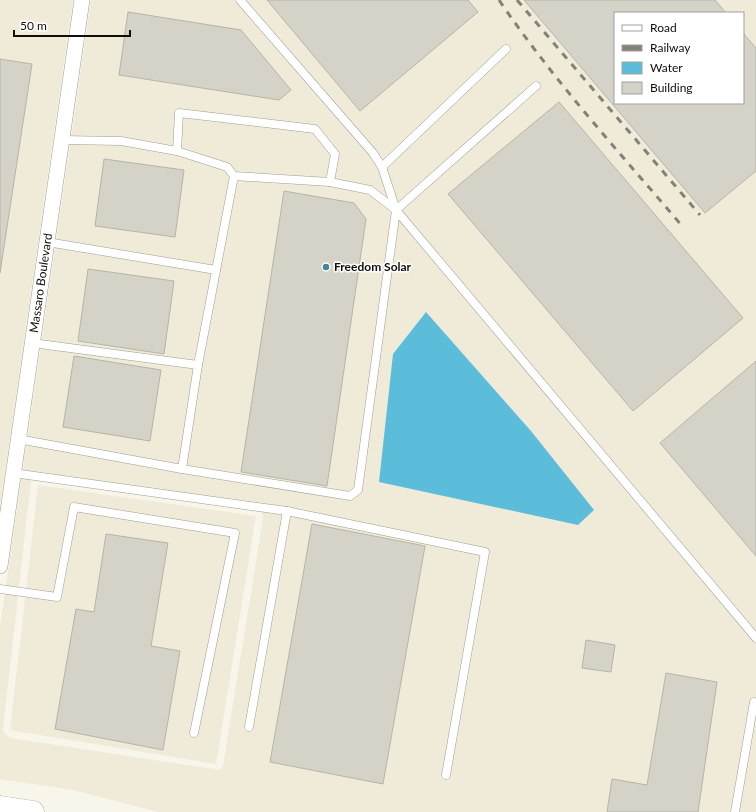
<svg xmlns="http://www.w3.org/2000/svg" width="756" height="812" viewBox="0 0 756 812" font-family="Lato,sans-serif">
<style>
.built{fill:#efebd8;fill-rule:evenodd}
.water{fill:#5cbdda}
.building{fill:#d5d3c8;stroke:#b6b4a9}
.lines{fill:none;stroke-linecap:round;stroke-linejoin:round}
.lane-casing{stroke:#9f9d93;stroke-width:9}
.street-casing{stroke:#9f9d93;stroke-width:16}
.primary-casing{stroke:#9f9d93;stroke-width:23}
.lane{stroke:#fff;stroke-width:8}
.street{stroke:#fff;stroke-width:15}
.primary{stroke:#fff;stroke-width:22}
.rail{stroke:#838179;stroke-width:3;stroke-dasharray:7 7;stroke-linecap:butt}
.poi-dot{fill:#468699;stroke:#fff;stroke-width:1.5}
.labels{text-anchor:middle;stroke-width:3;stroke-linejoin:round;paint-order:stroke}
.poi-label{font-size:12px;font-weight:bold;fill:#0f0e0a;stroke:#fff;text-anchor:start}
.street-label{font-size:12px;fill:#0f0e0a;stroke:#fff}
</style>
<rect width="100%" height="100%" fill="#f8f6ea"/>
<g class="built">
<polygon points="0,0 73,0 0,506"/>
<path d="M91,0H756V812H158L73,790L0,779V627ZM615,13H743V103H615ZM426,313L531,431L593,511ZM34,478L259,510L262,513L263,518L223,766L220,770L10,738L4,733L3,729L31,481Z"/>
<polygon points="38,485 256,516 216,764 10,730"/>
</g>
<polygon class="water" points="426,312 531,431 594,510 578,525 379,482 393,354"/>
<g class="building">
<polygon points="267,0 468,0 478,12 360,111"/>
<polygon points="524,0 715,0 726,13 615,13 615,103 743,103 743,33 756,48 756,171 705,213"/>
<polygon points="128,12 241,30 291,90 279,100 119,75"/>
<polygon points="0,59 32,64 0,273"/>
<polygon points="559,102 743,318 633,411 448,194"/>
<polygon points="104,159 184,170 175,237 95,226"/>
<polygon points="284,191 354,203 366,219 327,486 241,472"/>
<polygon points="88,269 174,281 164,354 78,341"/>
<polygon points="74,356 161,370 150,441 63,427"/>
<polygon points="756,361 756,556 660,443"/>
<polygon points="312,524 425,546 383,784 270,762"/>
<polygon points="106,534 168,543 151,646 180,651 163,750 55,729 76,609 94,612"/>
<polygon points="586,640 615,645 611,672 582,668"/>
<polygon points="666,673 717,682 698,812 607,812 612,779 647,785"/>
</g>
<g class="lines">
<defs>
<g id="lane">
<polyline points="536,86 396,210 756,638"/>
<polyline points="62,140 121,141 177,151"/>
<polyline points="382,167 506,49"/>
<polyline points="234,176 330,182"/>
<polyline points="47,242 216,270"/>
<polyline points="32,343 198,365"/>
<polyline points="18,439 182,469 198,365 234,176 227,167 177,151 179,113 315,129 335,154 330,182 370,190 396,210"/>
<polyline points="182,469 350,496 358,490 396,210 382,167 373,153 240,0"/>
<polyline points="13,473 287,511 249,727"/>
<polyline points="287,511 485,552 446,775"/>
<polyline points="0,589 57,597 74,507 235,533 194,733"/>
<polyline points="735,812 754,702 756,703"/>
</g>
<g id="street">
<path id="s1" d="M0,566L82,0"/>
</g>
<polyline id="primary" points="0,807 33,812"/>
</defs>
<use href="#lane" class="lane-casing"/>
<use href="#street" class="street-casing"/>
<use href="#primary" class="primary-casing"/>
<use href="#lane" class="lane"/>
<use href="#street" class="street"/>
<use href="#primary" class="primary"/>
<g class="rail">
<path d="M499,0C554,81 620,153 683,227"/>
<polyline points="517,0 700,215"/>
</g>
</g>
<circle class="poi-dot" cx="326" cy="267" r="4"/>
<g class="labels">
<g class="poi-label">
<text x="334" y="271">Freedom Solar</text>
</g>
<g class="street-label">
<text dy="4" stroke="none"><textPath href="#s1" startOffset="286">Massaro Boulevard</textPath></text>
</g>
</g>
<rect x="614" y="12" width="130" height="92" fill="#ffffff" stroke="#9f9f9d"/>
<rect x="622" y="25" width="20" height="6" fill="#ffffff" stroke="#9f9f9d"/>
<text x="650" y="32" font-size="12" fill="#0f0e0a">Road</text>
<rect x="622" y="45" width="20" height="6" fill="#838179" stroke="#9f9f9d"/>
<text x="650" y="52" font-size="12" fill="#0f0e0a">Railway</text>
<rect x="622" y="62" width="20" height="12" fill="#5cbdda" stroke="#9f9f9d"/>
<text x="650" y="72" font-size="12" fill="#0f0e0a">Water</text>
<rect x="622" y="82" width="20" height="12" fill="#d5d3c8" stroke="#9f9f9d"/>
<text x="650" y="92" font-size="12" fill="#0f0e0a">Building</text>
<path d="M14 30v6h116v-6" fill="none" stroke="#0f0e0a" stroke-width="2"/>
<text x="20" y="30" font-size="12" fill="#0f0e0a" stroke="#ffffff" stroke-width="3" paint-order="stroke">50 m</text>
</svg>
